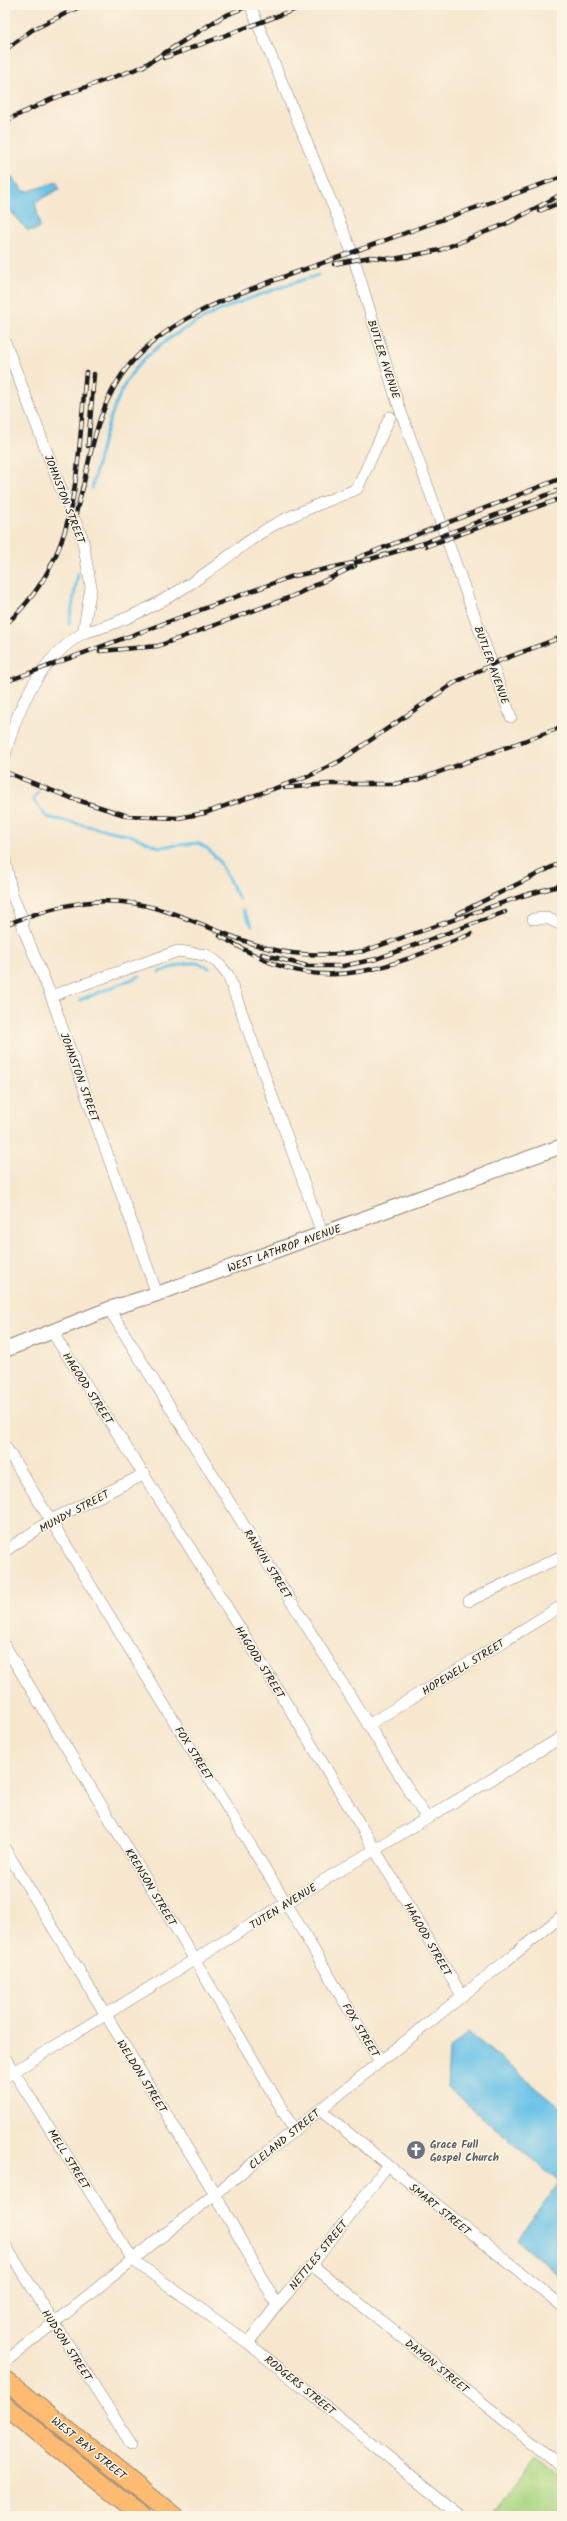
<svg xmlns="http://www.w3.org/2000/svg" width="567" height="2521" viewBox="0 0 567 2521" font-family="Kalam,sans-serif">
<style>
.green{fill:#aad581;stroke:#63784e}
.water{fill:#6ac3e8;stroke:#437082}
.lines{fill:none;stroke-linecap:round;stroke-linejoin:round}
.stream{stroke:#6ac3e8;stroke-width:3}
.minor-casing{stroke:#8a8276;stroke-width:12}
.tertiary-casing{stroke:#8a8276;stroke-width:16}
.primary-casing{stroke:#8a8276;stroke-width:20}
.minor{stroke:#fff;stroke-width:11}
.tertiary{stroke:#fff;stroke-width:14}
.primary{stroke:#ffbb71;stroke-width:18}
.rail-casing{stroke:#1c1c1c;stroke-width:4.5}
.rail{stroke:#fcf5e5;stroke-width:3;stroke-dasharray:9;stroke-linecap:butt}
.labels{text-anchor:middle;stroke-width:3;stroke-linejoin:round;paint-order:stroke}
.street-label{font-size:11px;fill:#1c1c1c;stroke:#fcf5e5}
.worship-label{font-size:11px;font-weight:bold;fill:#5b616d;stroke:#fcf5e5;text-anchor:start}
</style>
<rect width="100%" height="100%" fill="#fcf5e5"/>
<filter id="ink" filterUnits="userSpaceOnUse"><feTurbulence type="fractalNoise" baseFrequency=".025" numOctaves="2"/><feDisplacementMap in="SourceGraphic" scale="8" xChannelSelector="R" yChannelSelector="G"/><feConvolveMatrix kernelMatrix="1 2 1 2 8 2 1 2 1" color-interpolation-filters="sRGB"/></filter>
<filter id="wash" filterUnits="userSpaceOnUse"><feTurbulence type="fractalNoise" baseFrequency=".012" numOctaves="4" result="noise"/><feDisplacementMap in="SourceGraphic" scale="16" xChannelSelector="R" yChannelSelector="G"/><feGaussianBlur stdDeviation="0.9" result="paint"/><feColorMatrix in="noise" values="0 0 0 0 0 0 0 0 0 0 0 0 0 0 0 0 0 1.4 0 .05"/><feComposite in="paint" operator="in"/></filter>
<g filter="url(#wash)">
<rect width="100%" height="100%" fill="#f7e7cf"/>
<polygon class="green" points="535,2459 562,2482 562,2516 491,2516"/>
<g class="water">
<polygon points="5,170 24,191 29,191 57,182 59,189 35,202 40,227 35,230 27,230 5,204"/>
<polygon points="468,2032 562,2109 562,2278 517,2240 559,2182 447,2087 449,2050"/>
</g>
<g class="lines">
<g class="stream">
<path d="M92,488C100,452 108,416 125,384C156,326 259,294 318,275"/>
<polyline points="69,624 78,574"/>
<polyline points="38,792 33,800 47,817 133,836 159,847 198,843 208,849 219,861 239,899"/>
<polyline points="243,910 252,926"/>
<path d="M159,972C174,967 195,957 209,968"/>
<polyline points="80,1000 140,976"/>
</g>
</g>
</g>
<g filter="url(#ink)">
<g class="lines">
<defs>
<g id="minor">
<polyline points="250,5 352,252 397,401 511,717"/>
<path d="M5,342L59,484L82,537L91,587L83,633C39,660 17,707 5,756"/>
<path d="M83,633C126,622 169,599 206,573C227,558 247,541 270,527C298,511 328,501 357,489L390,417"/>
<polyline points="5,860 12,895 22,918 23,928 51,996 157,1294"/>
<polyline points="533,919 547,918 562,925"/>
<polyline points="51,996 178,951 206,955 217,962 228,975 322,1233"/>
<polyline points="109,1309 427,1819"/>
<path d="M52,1332C194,1550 330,1772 462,1996"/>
<polyline points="5,1446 286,1903 380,2062"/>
<polyline points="5,1551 51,1520 145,1474"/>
<polyline points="469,1601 562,1556"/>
<polyline points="5,1646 195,1960 294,2130"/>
<polyline points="368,1725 558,1608 562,1609"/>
<polyline points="5,1849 215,2194 277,2305"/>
<polyline points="5,2058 133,2260 248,2343 461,2516"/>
<polyline points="5,2077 286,1903 562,1737"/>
<polyline points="320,2110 562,2306"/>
<polyline points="5,2245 131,2444"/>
<polyline points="312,2265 562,2467"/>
<polyline points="248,2343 277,2305 312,2265 387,2166"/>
<polyline points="5,2362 562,1916"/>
</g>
<polyline id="tertiary" points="5,1350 109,1309 157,1294 562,1146"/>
<g id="primary">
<polyline points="5,2380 174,2516"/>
<polyline points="5,2406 142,2516"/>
</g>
</defs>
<use href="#minor" class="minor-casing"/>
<use href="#tertiary" class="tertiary-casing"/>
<use href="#primary" class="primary-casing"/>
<use href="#minor" class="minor"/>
<use href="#tertiary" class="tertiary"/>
<use href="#primary" class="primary"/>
<defs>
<g id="rail">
<polyline points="5,50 32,30 83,5"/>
<polyline points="164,58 307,5"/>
<polyline points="5,121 52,99 142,67 222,17 250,5"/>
<polyline points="539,211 562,202"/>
<polyline points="334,264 370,257 394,259 440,250 508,223 562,194"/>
<polyline points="88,446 94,374"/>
<path d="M82,491C92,447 100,398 131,363C179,307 272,282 339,257C413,230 488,203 562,177"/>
<polyline points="74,521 83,486"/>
<polyline points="427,546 562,498"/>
<polyline points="357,558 562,478"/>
<path d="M5,625C82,557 76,467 86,372"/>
<polyline points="100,651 158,646 293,596 355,566"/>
<polyline points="5,682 290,577 371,559 421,544 562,489"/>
<polyline points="5,772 71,798 128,816 178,818 205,813 307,777 340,761 454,683 501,660 562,637"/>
<polyline points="285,788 328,784 394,784 420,779 562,727"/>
<polyline points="457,914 562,862"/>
<path d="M5,925C43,910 82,898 123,902C174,907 218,935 267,948C299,957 331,956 364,951L522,896L562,885"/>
<path d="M220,936C238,946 257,958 277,965C346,990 407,959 471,934"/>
<polyline points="262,954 307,966 343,966 376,959 505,912"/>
</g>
</defs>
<use href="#rail" class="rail-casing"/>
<use href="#rail" class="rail"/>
</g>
</g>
<defs>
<symbol id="church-disc" viewBox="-11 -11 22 22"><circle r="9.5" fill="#6b7280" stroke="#fcf5e5"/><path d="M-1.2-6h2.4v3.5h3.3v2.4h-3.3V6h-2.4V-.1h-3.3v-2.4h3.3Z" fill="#fff"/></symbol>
</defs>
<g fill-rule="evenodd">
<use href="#church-disc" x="405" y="2139" width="22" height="22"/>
</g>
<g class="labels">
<g class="street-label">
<text transform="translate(384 359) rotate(72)" y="4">BUTLER AVENUE</text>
<text transform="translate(65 499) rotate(69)" y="4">JOHNSTON STREET</text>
<text transform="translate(492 665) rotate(70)" y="4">BUTLER AVENUE</text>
<text transform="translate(80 1077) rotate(70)" y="4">JOHNSTON STREET</text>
<text transform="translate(284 1248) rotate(-20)" y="4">WEST LATHROP AVENUE</text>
<text transform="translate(88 1388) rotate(57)" y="4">HAGOOD STREET</text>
<text transform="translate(74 1511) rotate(-28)" y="4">MUNDY STREET</text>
<text transform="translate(268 1564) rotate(58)" y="4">RANKIN STREET</text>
<text transform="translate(260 1662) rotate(58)" y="4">HAGOOD STREET</text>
<text transform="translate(463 1667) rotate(-32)" y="4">HOPEWELL STREET</text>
<text transform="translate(194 1753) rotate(58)" y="4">FOX STREET</text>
<text transform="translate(151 1887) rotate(59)" y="4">KRENSON STREET</text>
<text transform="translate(283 1906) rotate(-32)" y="4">TUTEN AVENUE</text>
<text transform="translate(428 1939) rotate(60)" y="4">HAGOOD STREET</text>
<text transform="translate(361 2030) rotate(59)" y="4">FOX STREET</text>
<text transform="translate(142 2076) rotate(58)" y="4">WELDON STREET</text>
<text transform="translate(284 2139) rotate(-39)" y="4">CLELAND STREET</text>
<text transform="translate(69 2159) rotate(58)" y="4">MELL STREET</text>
<text transform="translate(440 2209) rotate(39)" y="4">SMART STREET</text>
<text transform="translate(318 2255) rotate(-51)" y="4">NETTLES STREET</text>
<text transform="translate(67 2345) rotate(57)" y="4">HUDSON STREET</text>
<text transform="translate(437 2366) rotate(39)" y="4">DAMON STREET</text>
<text transform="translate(300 2385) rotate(39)" y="4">RODGERS STREET</text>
<text transform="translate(89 2448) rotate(39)" y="4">WEST BAY STREET</text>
</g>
<g class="worship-label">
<text x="430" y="2148">Grace Full<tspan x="430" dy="13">Gospel Church</tspan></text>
</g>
</g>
<rect width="567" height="2521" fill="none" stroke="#fcf5e5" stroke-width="20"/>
</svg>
